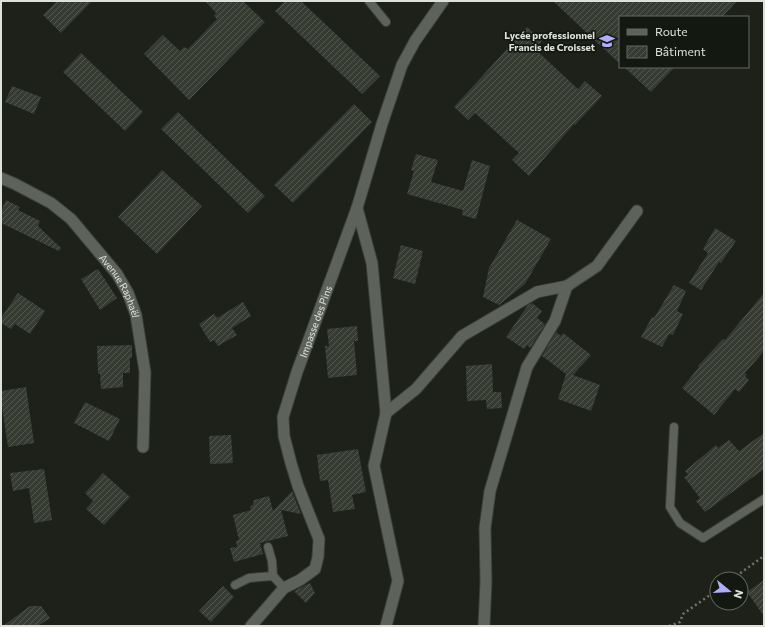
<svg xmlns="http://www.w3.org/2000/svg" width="765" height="627" viewBox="0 0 765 627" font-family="Commissioner,sans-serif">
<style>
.building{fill:url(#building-hatch)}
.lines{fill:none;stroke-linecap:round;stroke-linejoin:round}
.service-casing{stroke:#3b3e38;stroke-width:10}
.minor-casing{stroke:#3b3e38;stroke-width:13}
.path{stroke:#72756e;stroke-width:2.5;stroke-dasharray:2 3;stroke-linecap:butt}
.service{stroke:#5e635a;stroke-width:8}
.minor{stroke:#5e635a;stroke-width:11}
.labels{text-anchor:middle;stroke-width:3.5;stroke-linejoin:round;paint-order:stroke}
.poi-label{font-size:10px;font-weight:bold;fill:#dee1db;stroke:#131810;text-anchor:end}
.street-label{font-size:10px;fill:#dee1db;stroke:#131810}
</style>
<defs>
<pattern id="building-hatch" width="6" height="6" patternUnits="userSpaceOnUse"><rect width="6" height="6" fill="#373c33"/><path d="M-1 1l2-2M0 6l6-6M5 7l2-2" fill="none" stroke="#545850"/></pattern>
</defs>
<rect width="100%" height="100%" fill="#1d2119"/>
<g class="building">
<polygon points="57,1 92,1 61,33 43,15"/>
<polygon points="205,1 243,1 265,22 189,100 144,54 163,35 180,51 184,47 188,49 217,19 214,16 216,13"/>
<polygon points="285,1 301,1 380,76 362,94 275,11"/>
<polygon points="553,1 737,1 722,17 620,17 620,64"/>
<polygon points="527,27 542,41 535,49 578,89 585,81 602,96 575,125 574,124 529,176 512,160 519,153 475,113 468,120 454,107"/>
<polygon points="81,53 143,112 125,131 63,72"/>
<polygon points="624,67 675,67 651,92"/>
<polygon points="12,86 41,97 34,114 5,102"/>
<polygon points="354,104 372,122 293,203 274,185"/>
<polygon points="178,112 265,196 248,213 161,129"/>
<polygon points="416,154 438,160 431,182 463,191 472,160 490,166 476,219 462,215 463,210 407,194 414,171 411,170"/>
<polygon points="162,170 202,206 157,254 118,217"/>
<polygon points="6,200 20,207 18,210 40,221 38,226 61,248 59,251 1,223 1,212"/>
<polygon points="517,220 551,239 525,284 499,305 483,297 489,268"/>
<polygon points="715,228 736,241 721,263 719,262 701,290 689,283 708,253 703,249"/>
<polygon points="401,245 423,251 415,284 393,278"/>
<polygon points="98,269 117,298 100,310 81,279"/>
<polygon points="674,285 686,291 677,311 683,314 673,335 669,334 662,347 641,337 652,317 654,318"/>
<polygon points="18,293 45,311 30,334 15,324 11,329 1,323 1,318"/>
<polygon points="764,293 764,351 745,373 747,375 745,376 749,380 739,392 735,389 714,415 682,388 699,367 698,366 723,339 725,340"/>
<polygon points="243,302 251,316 232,328 237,335 218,346 214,340 210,342 199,324 214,314 217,318"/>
<polygon points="532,303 542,311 537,318 545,324 530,348 527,345 524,349 506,337 528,305"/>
<polygon points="357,326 358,341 354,341 357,375 328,378 325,346 329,346 327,329"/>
<polygon points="556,332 561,336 563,333 591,355 573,375 600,385 591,411 558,399 566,374 542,356"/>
<polygon points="132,345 132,358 130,358 130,373 123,373 123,387 101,389 100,374 98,374 97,346"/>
<polygon points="492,364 493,392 501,392 502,408 487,409 486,400 467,401 466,366"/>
<polygon points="26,387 34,443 8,447 1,400 1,391"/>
<polygon points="85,402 120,419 109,441 74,423"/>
<polygon points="764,433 764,469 705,512 696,501 700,498 684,477 688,475 685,471 716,445 718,448 729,440 739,451"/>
<polygon points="231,435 233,463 210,464 209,436"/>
<polygon points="358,449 366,492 352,495 355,509 333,512 328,480 320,481 317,455"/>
<polygon points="44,469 52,520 34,523 29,488 13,491 10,473"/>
<polygon points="103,473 130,497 104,525 86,509 93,501 85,493"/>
<polygon points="292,491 301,514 281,510 288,536 260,543 263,554 234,562 230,548 237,547 236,541 239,540 233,515 251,510 250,506 253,505 254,500 269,496 273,511"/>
<polygon points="764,580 764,616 747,592"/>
<polygon points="310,583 315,593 306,603 294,591"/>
<polygon points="223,586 234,597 211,622 199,611"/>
<polygon points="30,606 41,606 50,618 38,626 3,626"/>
</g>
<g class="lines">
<defs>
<g id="service">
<polyline points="369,1 386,22"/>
<polyline points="674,427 670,507 680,523 703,538 764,499"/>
<polyline points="268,547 272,561 273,576 284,588"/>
<polyline points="235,585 249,578 273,576"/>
</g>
<g id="minor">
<path id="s1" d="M1,178L15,184L51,203L71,219L117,274L128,293L136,315L145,372L143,447"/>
<polyline points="357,208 372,263 386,413 374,466 398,581 386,626"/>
<polyline points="567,286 597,266 637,211"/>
<polyline points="386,413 416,389 462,336 537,292 567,286 555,321 527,367 490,491 485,528 486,582 484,626"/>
<path id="s2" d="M251,626L284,588L300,580L315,569L318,557L319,539L298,486L291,463L284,436L283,417L297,372L357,208L382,124L402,65L415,41L443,1"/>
</g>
</defs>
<use href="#service" class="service-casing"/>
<use href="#minor" class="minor-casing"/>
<g class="path">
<polyline points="732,579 764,556"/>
<polyline points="669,626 680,622 683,614 717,590"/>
</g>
<use href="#service" class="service"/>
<use href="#minor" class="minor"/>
</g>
<defs>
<symbol id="school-bare" viewBox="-9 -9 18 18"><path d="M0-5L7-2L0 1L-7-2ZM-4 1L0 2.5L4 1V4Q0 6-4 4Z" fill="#aeaefb" stroke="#131810" stroke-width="2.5" paint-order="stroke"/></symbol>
</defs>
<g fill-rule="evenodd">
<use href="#school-bare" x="596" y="30" width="22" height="22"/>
</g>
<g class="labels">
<g class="poi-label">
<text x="595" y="39">Lycée professionnel<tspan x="595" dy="12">Francis de Croisset</tspan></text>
</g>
<g class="street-label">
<text dy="4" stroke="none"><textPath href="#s1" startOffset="165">Avenue Raphaël</textPath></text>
<text dy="4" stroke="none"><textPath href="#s2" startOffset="346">Impasse des Pins</textPath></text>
</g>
</g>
<rect width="765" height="627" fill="none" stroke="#dee1db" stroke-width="4"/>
<rect x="619" y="16" width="130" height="52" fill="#131810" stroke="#646861"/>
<rect x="627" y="29" width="20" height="6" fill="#5e635a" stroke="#646861"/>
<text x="655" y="36" font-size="12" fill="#dee1db">Route</text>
<rect x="627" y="46" width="20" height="12" fill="url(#building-hatch)" stroke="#646861"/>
<text x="655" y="56" font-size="12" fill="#dee1db">Bâtiment</text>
<g transform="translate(729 591) rotate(108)"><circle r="19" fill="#131810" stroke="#646861"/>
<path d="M0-3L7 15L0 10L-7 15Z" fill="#aeaefb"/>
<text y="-6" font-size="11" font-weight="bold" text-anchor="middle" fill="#dee1db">N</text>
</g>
</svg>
